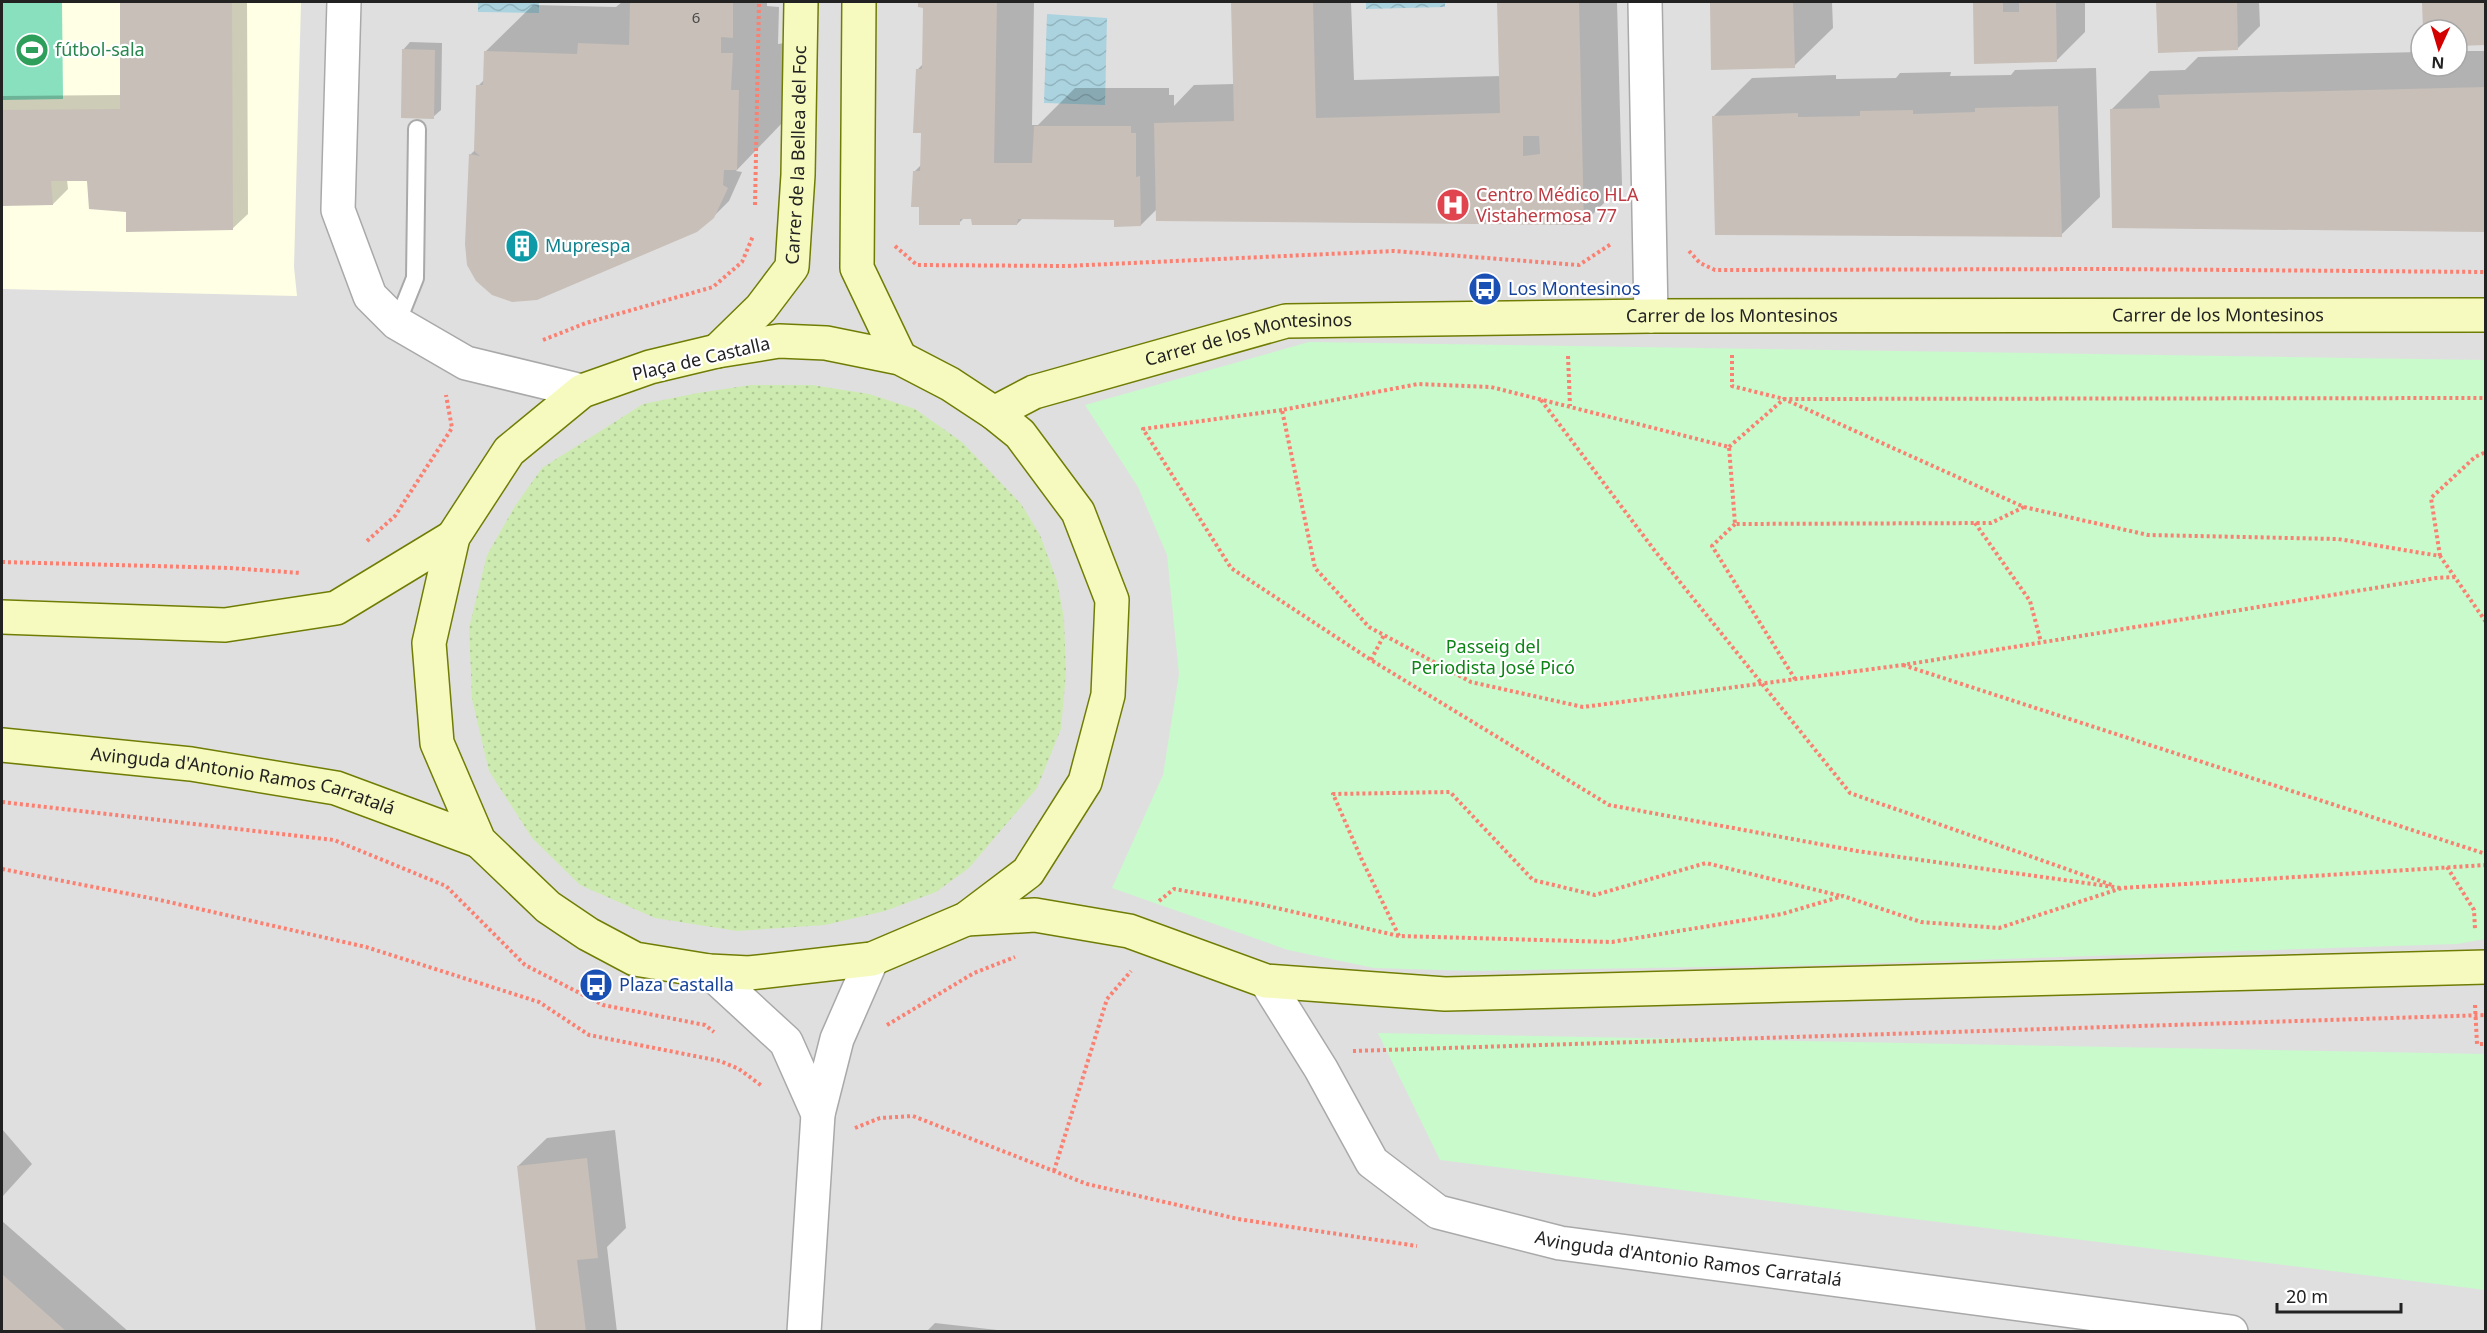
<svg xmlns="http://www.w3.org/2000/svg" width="2487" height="1333" viewBox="0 0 2487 1333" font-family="'Noto Sans',sans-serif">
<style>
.residential{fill:#e0dfdf;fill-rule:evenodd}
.education{fill:#ffffe5}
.grass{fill:url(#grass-dots)}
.park{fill:#c8facc}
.pitch{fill:#88e0be}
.water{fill:url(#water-waves)}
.shadow{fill:#0003}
.building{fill:#c7bfb8;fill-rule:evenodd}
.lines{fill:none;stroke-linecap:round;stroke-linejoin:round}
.service-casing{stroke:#a9a9a9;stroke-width:20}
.minor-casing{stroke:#a9a9a9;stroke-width:36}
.tertiary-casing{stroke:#a9a9a9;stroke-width:36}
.secondary-casing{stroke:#707d05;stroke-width:36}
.path{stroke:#fa8072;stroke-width:4;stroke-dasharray:3 3;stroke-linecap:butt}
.service{stroke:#fff;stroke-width:16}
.minor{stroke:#fff;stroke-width:33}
.tertiary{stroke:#fff;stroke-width:33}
.secondary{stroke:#f7fabf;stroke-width:33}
.labels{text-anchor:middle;stroke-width:4.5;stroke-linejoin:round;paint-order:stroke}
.number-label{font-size:15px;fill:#4b4948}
.leisure-label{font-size:18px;fill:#27864d;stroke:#fff;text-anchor:start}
.street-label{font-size:18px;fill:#222;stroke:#fff}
.health-label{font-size:18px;fill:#be3a42;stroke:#fff;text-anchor:start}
.culture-label{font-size:18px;fill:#0d838f;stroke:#fff;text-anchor:start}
.transit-label{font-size:18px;fill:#164399;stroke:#fff;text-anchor:start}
.park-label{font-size:18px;fill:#0c8416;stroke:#fff}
</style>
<defs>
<pattern id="grass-dots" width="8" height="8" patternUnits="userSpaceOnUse" patternTransform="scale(1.5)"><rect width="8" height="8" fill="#cdebb0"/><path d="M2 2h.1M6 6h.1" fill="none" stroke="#b0c997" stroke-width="1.8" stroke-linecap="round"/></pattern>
<pattern id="water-waves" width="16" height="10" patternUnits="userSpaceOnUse" patternTransform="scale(1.5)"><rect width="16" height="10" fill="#aad3df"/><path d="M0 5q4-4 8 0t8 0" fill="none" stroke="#92b5bf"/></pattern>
</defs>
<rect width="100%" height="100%" fill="#f2efe9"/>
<path class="residential" d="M2,2H2485V1331H2ZM2421,30H2457V66H2421Z"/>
<polygon class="education" points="2,2 301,2 294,267 297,296 2,289"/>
<polygon class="grass" points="751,385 812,385 869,394 915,409 962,442 1021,504 1040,535 1057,581 1064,618 1066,673 1061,729 1037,788 969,868 936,892 885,911 825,925 737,931 655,918 580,885 532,838 489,771 472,699 469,628 487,555 515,506 542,468 643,404 698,393"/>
<g class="park">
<polygon points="1309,342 2485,360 2485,939 2457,944 1818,965 1473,971 1374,968 1288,950 1112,888 1163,775 1179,674 1167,555 1138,487 1085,405"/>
<polygon points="1378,1033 2485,1054 2485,1290 1440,1160"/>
</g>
<polygon class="pitch" points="2,2 62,2 63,99 2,100"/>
<g class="water">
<polygon points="478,2 539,2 539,13 478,12"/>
<polygon points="1366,2 1445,2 1445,7 1366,9"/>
<polygon points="1047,14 1107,18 1105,105 1044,103"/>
</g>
<g class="shadow">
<polygon points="122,2 247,2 248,214 232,229 128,210 89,180 67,180 68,189 53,204 2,205 2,96 122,95"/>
<polygon points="622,2 767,2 767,6 779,7 778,44 785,43 783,122 736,171 742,172 729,201 713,217 470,155 476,149 478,86 485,79 485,52 533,5 616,7"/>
<polygon points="919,2 1034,2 1032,125 1038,125 1075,88 1169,88 1169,95 1174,95 1174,106 1194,85 1234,84 1232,2 1351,2 1354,80 1501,76 1499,2 1617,2 1622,185 1584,223 1158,208 1141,225 1116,219 1023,218 1017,224 965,217 959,223 920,206 914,172 922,164 922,131 917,70 924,63 924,7 919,6"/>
<polygon points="1711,2 1832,2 1833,28 1794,66 1713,69"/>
<polygon points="1974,2 2085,2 2085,32 2057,60 1976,63"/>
<polygon points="2158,2 2259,2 2260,26 2237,49 2159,51"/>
<polygon points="2423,2 2486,2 2486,44 2457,45 2457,30 2424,30"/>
<polygon points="410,42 442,43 441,110 433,117 403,50"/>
<polygon points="2457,51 2486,51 2486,230 2111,110 2150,71 2185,70 2198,57 2421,52 2421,66 2457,66"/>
<polygon points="2096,68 2100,197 2061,235 1714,116 1752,78 1836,75 1836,79 1896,78 1900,73 1951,72 1950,76 2011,75 2015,70"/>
<polygon points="2,1129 32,1164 2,1197"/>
<polygon points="615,1130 626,1228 607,1247 617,1332 537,1332 518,1166 547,1138"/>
<polygon points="2,1221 129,1332 2,1332"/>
<polygon points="935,1323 1015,1332 926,1332"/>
</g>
<g class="building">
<polygon points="120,2 232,2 233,230 126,232 126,212 89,209 87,181 51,181 53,205 2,206 2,110 120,109"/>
<polygon points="630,2 733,2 733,38 721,37 721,53 733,53 731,90 739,90 737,170 724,170 723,185 728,188 714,218 697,232 537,300 512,302 492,295 476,281 467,265 465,244 469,154 480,156 474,151 476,85 483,85 484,51 577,54 578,43 629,45"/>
<polygon points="918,2 997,2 994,163 1032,163 1034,126 1131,126 1131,133 1136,133 1136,177 1140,176 1141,226 1114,227 1114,220 1018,219 1017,225 972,225 971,219 960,219 960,225 919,225 919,207 911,207 913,171 920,171 921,133 913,133 916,69 922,69 923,8 918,7"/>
<path d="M1231,2H1313L1316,118L1500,113L1497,2H1579L1584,225L1156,221L1154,123L1234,121ZM1523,136H1539L1540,154L1523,156Z"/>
<polygon points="1710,2 1793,2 1795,68 1711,70"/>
<polygon points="1973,2 2003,2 2003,12 2019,12 2019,2 2056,2 2057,62 1974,64"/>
<polygon points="2156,2 2237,2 2238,50 2158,53"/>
<polygon points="2422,2 2486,2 2486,45 2457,46 2457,30 2423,30"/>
<polygon points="402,49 435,50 434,119 401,118"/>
<polygon points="2486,87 2486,232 2112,228 2110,109 2160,108 2158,95"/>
<polygon points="2058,106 2062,237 1715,235 1712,116 1798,113 1798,117 1860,116 1860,111 1913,110 1913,114 1975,112 1975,108"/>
<polygon points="587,1158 598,1258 577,1260 586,1332 536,1332 517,1166"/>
<polygon points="2,1274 67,1332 2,1332"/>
</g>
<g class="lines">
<defs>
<polyline id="service" points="397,323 415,278 417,129"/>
<g id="minor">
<polyline points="344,2 338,210 370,296 397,323 466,363 582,391"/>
<polyline points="1645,2 1651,316"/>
<path id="s1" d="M1266,981L1321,1069L1372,1162L1438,1212L1560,1243L2231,1332"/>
</g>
<g id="tertiary">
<polyline points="709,971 786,1042 818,1114"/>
<polyline points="804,1332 818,1114 837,1039 872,959"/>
</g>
<g id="secondary">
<polyline points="859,2 857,268 900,358"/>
<polygon points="779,341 826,343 900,358 950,384 994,413 1020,434 1078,512 1112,600 1108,695 1085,782 1028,872 966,919 872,959 749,973 709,971 635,959 588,934 548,907 479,841 437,743 429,643 453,537 509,451 582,391 650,367 717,351"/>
<path id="s2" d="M717,351L761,308L792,267L798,175L801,2"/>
<path id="s3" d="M994,413L1034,392L1286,321L1651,316L2486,315"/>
<polyline points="2,617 225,625 336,608 453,537"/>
<path id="s4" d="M2,745L191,764L336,788L479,841"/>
<polyline points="966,919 1035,915 1129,931 1266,981 1445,994 2486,967"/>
</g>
</defs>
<use href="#service" class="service-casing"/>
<use href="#minor" class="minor-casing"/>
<use href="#tertiary" class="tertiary-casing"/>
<use href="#secondary" class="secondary-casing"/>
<g class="path">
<polyline points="755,205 759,2"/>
<polyline points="895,246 917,265 1066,266 1394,251 1579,265 1611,244"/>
<polyline points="1689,251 1700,263 1715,270 2108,269 2486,272"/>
<polyline points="543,340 586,323 713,287 742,262 753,236"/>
<polyline points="1732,355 1732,386 1784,399 2486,398"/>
<polyline points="1568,356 1570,406"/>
<polyline points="1541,400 1655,551 1850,793 2112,885"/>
<polyline points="1282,410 1143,429 1231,568 1371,660 1609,805 1857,851 2121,888"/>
<polyline points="1729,447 1784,399 2024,507 2148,535 2338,539 2440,556 2486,622"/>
<polyline points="2024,507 1991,523 1735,524 1729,447 1491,387 1418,384 1282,410 1315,568 1369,627 1471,682 1583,707 1903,665 2436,578 2455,577"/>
<polyline points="1975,523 2030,601 2041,642"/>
<polyline points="1735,524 1712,546 1795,679"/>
<polyline points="367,541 395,516 452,428 446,395"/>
<polyline points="2440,556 2431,498 2475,457 2486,452"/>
<polyline points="2,562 230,568 301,573"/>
<polyline points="1371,660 1384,635"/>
<polyline points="1903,665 2486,854"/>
<polyline points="2,802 334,840 446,886 525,965 603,1005 705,1025 714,1032"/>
<polyline points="2447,867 2474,910 2475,929"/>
<polyline points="2,869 160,900 366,947 539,1002 589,1035 720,1061 739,1069 762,1086"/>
<polyline points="1159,901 1174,889 1259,904 1399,936 1612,942 1782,914 1843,896 1921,922 1999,928 2122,888 2486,865"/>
<polyline points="1399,936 1361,858 1333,794 1450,792 1533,880 1595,895 1706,863 1841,896"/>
<polyline points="2475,1005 2477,1044 2486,1044"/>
<polyline points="887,1025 974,973 1015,957"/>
<polyline points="1353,1051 2486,1015"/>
<polyline points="855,1128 880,1118 913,1116 1087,1184 1238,1219 1417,1246"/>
<polyline points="1054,1171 1107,999 1131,971"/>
</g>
<use href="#service" class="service"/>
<use href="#minor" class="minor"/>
<use href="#tertiary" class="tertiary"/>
<use href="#secondary" class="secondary"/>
</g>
<defs>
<symbol id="stadium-disc" viewBox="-11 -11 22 22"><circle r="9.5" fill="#2e9e5b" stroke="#fff"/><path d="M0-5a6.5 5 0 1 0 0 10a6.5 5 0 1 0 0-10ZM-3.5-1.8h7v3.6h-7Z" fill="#fff"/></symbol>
<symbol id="hospital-disc" viewBox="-11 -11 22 22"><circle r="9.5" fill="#e0444e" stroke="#fff"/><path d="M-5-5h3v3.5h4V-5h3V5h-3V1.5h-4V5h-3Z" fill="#fff"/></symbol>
<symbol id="building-disc" viewBox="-11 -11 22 22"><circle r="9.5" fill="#0f9aa8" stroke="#fff"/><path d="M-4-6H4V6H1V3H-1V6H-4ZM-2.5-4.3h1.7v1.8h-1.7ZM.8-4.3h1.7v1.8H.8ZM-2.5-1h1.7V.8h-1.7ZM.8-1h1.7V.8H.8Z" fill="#fff"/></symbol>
<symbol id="bus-disc" viewBox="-11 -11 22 22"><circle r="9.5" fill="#1a4fb4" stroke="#fff"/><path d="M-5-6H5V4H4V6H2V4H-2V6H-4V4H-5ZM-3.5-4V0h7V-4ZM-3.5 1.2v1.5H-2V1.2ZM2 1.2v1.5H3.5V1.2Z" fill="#fff"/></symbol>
</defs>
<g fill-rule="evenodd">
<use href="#stadium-disc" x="13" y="31" width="38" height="38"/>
<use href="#hospital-disc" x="1434" y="186" width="38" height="38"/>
<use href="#building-disc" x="503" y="227" width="38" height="38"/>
<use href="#bus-disc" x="1466" y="270" width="38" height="38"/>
<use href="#bus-disc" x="577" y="966" width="38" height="38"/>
</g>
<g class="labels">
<g class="number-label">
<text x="696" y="23">6</text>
</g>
<g class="leisure-label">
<text x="55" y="56">fútbol-sala</text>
</g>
<g class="street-label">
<text dy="6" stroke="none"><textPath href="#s2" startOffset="225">Carrer de la Bellea del Foc</textPath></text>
<text dy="6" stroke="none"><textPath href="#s3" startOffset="753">Carrer de los Montesinos</textPath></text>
<text dy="6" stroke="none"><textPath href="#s3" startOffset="1239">Carrer de los Montesinos</textPath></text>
<text dy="6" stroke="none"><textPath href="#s3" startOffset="267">Carrer de los Montesinos</textPath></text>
<text transform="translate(701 359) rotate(-13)" y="6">Plaça de Castalla</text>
<text dy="6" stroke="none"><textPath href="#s4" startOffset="244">Avinguda d'Antonio Ramos Carratalá</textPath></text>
<text dy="6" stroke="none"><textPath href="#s1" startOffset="548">Avinguda d'Antonio Ramos Carratalá</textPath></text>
</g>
<g class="health-label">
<text x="1476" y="201">Centro Médico HLA<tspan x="1476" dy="21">Vistahermosa 77</tspan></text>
</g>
<g class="culture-label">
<text x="545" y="252">Muprespa</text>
</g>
<g class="transit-label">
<text x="1508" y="295">Los Montesinos</text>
<text x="619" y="991">Plaza Castalla</text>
</g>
<g class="park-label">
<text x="1493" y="653">Passeig del<tspan x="1493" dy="21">Periodista José Picó</tspan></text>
</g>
</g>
<rect width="2487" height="1333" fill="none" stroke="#222222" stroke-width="6"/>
<g transform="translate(2439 48) rotate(184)"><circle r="28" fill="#ffffff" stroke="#a7a7a7" stroke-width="1.5"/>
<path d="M0-4.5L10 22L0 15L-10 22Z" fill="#d40000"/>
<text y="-9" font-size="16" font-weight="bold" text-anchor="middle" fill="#222222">N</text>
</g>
<path d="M2277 1303v9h124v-9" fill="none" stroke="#222222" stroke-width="3"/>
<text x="2286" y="1303" font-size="18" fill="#222222" stroke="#ffffff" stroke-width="4.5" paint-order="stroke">20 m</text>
</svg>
